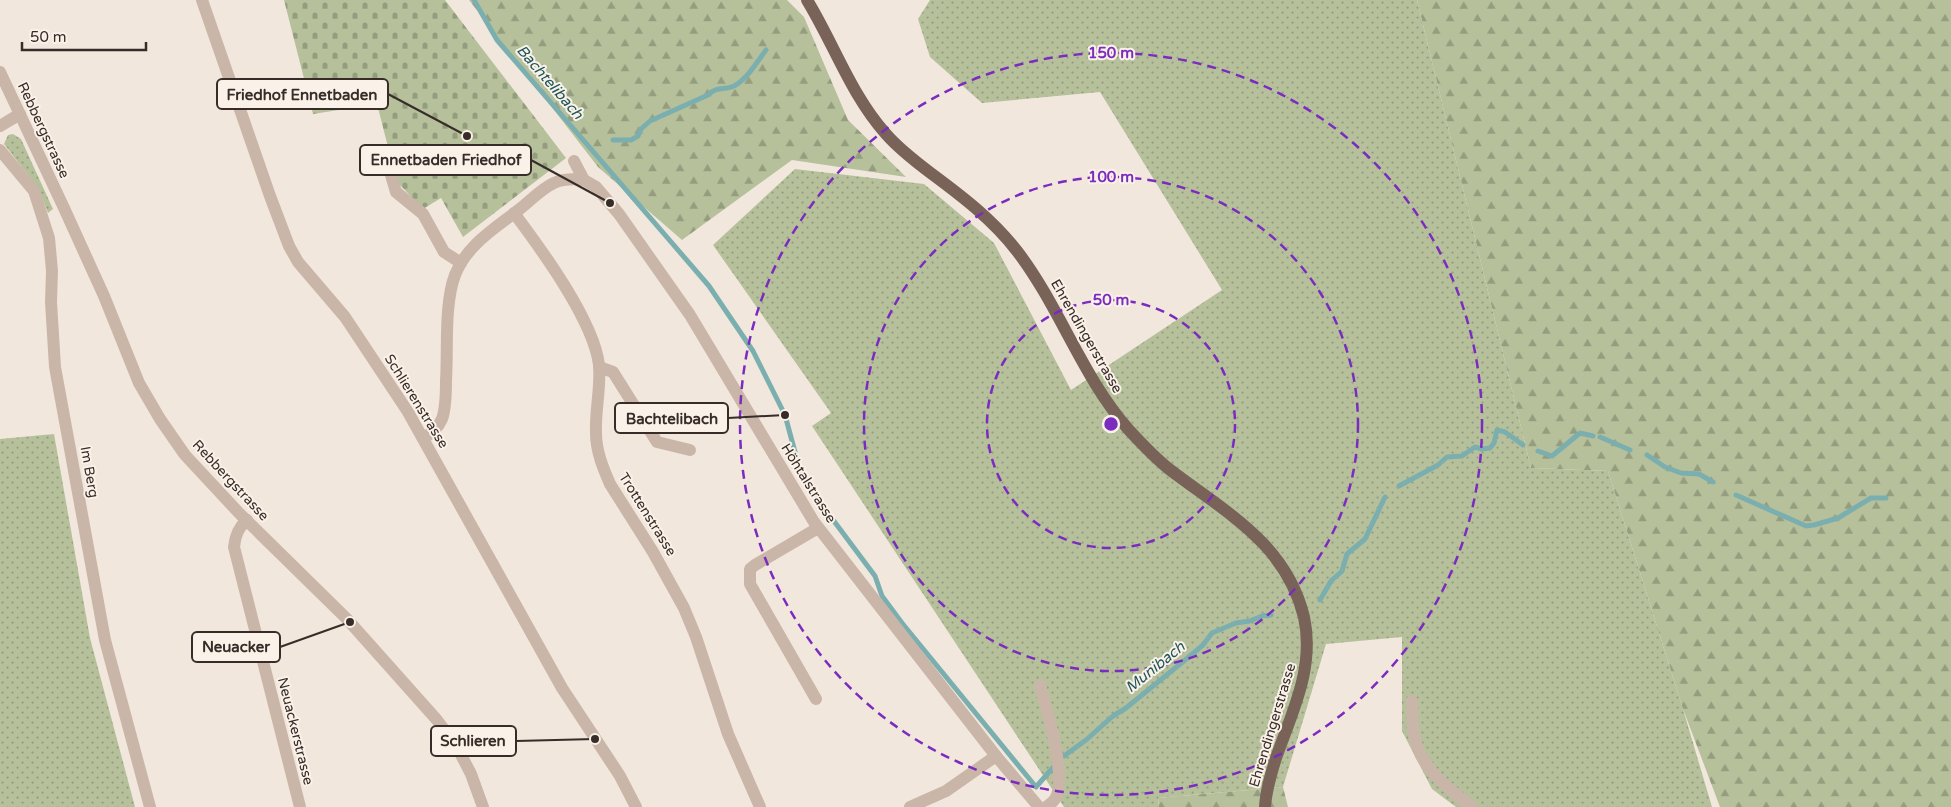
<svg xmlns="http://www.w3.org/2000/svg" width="1951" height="807" viewBox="0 0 1951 807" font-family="'Varela Round',sans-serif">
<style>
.grass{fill:url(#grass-dots)}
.forest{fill:url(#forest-firs)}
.cemetery{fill:url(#cemetery-stones)}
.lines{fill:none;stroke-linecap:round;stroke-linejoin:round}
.stream{stroke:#7bafaf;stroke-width:5}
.minor{stroke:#cab6a8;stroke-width:12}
.major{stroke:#796359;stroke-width:12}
.ring{fill:none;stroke:#7b2cbf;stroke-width:2.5;stroke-dasharray:9 6}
.labels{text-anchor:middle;stroke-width:4;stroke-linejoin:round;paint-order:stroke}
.street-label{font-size:14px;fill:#372c28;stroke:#faf1e8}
.water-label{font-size:15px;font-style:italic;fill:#1d5659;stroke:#faf1e8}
.centre{fill:#7b2cbf;stroke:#faf1e8;stroke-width:2.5}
.ring-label{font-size:15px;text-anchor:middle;font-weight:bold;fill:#7b2cbf;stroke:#faf1e8;stroke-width:4;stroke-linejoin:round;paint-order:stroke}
.leader{fill:none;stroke:#372c28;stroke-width:2}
.callout-dot{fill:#372c28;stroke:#faf1e8;stroke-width:2}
.callout{fill:#faf1e8;stroke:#372c28;stroke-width:2}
.callout-label{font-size:15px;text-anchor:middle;font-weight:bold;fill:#372c28}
</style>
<defs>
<pattern id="grass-dots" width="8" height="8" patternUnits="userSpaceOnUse" patternTransform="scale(1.25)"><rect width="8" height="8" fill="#b6c19c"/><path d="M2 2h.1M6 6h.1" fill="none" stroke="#959d7f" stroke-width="1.8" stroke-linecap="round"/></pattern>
<pattern id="forest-firs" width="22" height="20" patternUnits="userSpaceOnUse" patternTransform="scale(1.25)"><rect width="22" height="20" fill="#b6c19c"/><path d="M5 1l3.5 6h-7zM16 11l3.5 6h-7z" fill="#959d7f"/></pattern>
<pattern id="cemetery-stones" width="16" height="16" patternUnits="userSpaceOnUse" patternTransform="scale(1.25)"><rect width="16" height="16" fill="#b6c19c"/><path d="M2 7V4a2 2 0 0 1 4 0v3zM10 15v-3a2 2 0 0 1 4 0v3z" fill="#959d7f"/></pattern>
</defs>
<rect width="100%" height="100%" fill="#f2e7dc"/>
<g class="grass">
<polygon points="930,0 1417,0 1531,468 1608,471 1683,709 1712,807 1456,807 1432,789 1402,731 1402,637 1326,644 1283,787 1158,798 1159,807 1064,807 812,426 831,413 713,245 795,169 924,184 994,243 1071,390 1222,290 1100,92 982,103 930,57 918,19"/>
<polygon points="13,134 21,139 53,209 48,213 38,188 4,144 8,135"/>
<polygon points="54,434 90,638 135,807 0,807 0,439"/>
</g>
<g class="forest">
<polygon points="469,0 787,0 804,17 848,120 906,177 792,160 682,240 598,167"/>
<polygon points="1417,0 1951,0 1951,807 1720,807 1683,709 1608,471 1531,468"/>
<polygon points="1283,787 1288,807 1159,807 1158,798"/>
</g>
<polygon class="cemetery" points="284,0 445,0 566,158 463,237 441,198 423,209 397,182 377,104 313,114"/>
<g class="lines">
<g class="stream">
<polyline points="474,0 497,40 709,286 753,351 785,415 799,467 813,493 875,576 882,596 902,623 1036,787 1056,764"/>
<path d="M613,140H631L638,136L641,129L650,121L708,95C718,85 724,91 734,86C747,79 757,62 766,50"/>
<polyline points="1600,437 1630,450"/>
<polyline points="1538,451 1552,456 1580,433 1593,436"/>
<polyline points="1647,455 1665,467 1681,473 1699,474 1713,482"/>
<polyline points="1399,486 1438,465 1447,457 1462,456 1475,447 1482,449 1490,448 1494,443 1497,430 1505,432 1523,445"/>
<polyline points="1736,495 1806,526 1814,525 1838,518 1871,498 1886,498"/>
<polyline points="1320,600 1331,581 1342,571 1347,554 1365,539 1385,497"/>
<polyline points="1064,756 1086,740 1113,716 1126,708 1190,656 1203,645 1212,633 1236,623 1250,621 1262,616 1271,615"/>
</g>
<g class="minor">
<polyline points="202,0 270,196 289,246 298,262 345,317 408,412 562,688 620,776 636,807"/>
<polyline points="0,72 64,208 104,296 139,383 160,419 185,455 240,514 347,619 437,720 457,747 471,774 483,807"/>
<polyline points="0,126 20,114"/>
<polyline points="0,150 34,191 49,238 52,271 51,302 55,367 105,640 150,807"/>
<polyline points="386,158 396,192 423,214 444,252 461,263"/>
<polyline points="574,161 584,180 596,187 619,214 690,315 814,522 996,756 1039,807"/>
<path d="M514,213C541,249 594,321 599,365C601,388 595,410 596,433C596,451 603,468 610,484L653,552L684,608L696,637L728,734L760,807"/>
<polyline points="599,367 613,372 657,442 690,450"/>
<path d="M424,438C432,433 438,428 442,419C446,408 446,393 446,381C448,350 444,304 455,275C467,244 497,227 521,208C544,189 552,176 584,180"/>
<path d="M247,520C238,528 235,536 234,547L300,807"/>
<path d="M1040,685C1046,708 1068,779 1055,799C1053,802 1049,805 1046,807"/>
<polyline points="816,699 750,584 750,569 755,565 818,528"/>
<path d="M1412,701C1413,712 1412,725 1414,736C1421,769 1448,788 1472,807"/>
<polyline points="910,807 946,791 996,756"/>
</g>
<path class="major" d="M807,0C834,44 851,95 886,134C899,149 916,162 932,174C963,197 993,220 1017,251C1060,307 1082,377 1129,430C1141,443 1154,457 1169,469C1225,512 1286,543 1304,617C1315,668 1292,712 1276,758C1271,774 1266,790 1265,807"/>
</g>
<g class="ring">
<circle cx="1111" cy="424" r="124"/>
<circle cx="1111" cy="424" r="247"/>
<circle cx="1111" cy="424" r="371"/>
</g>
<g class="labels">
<g class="street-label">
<text transform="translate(44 130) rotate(65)" y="5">Rebbergstrasse</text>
<text transform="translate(1087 336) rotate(60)" y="5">Ehrendingerstrasse</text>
<text transform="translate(417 401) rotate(58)" y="5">Schlierenstrasse</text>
<text transform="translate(90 472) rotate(80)" y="5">Im Berg</text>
<text transform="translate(231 480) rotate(47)" y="5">Rebbergstrasse</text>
<text transform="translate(809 483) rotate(58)" y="5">Höhtalstrasse</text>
<text transform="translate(648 514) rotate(58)" y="5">Trottenstrasse</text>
<text transform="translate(1272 725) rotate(-73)" y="5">Ehrendingerstrasse</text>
<text transform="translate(296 731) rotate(76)" y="5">Neuackerstrasse</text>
</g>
<g class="water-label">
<text transform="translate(550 82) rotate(49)" y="5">Bachtelibach</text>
<text transform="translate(1155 667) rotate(-39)" y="5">Munibach</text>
</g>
</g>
<circle cx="1111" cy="424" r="8" class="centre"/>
<g class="ring-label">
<text x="1111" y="58">150 m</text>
<text x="1111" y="182">100 m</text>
<text x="1111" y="305">50 m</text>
</g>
<path class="leader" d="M467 136L388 94M610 203L531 160M785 415L728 418M350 622L280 647M595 739L516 741"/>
<g class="callout-dot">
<circle cx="467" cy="136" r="5"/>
<circle cx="610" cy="203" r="5"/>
<circle cx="785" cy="415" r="5"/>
<circle cx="350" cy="622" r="5"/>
<circle cx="595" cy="739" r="5"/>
</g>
<g class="callout">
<rect x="217" y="79" width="171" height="30" rx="5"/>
<rect x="360" y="145" width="171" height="30" rx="5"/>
<rect x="615" y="403" width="113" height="30" rx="5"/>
<rect x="192" y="632" width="88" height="30" rx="5"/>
<rect x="431" y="726" width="85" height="30" rx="5"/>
</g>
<g class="callout-label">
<text x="302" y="100">Friedhof Ennetbaden</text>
<text x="446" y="165">Ennetbaden Friedhof</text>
<text x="672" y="424">Bachtelibach</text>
<text x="236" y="652">Neuacker</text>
<text x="473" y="746">Schlieren</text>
</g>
<path d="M22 42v8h124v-8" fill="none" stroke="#372c28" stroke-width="2.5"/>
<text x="30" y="42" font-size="15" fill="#372c28" stroke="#faf1e8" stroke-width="4" paint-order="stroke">50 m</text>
</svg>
